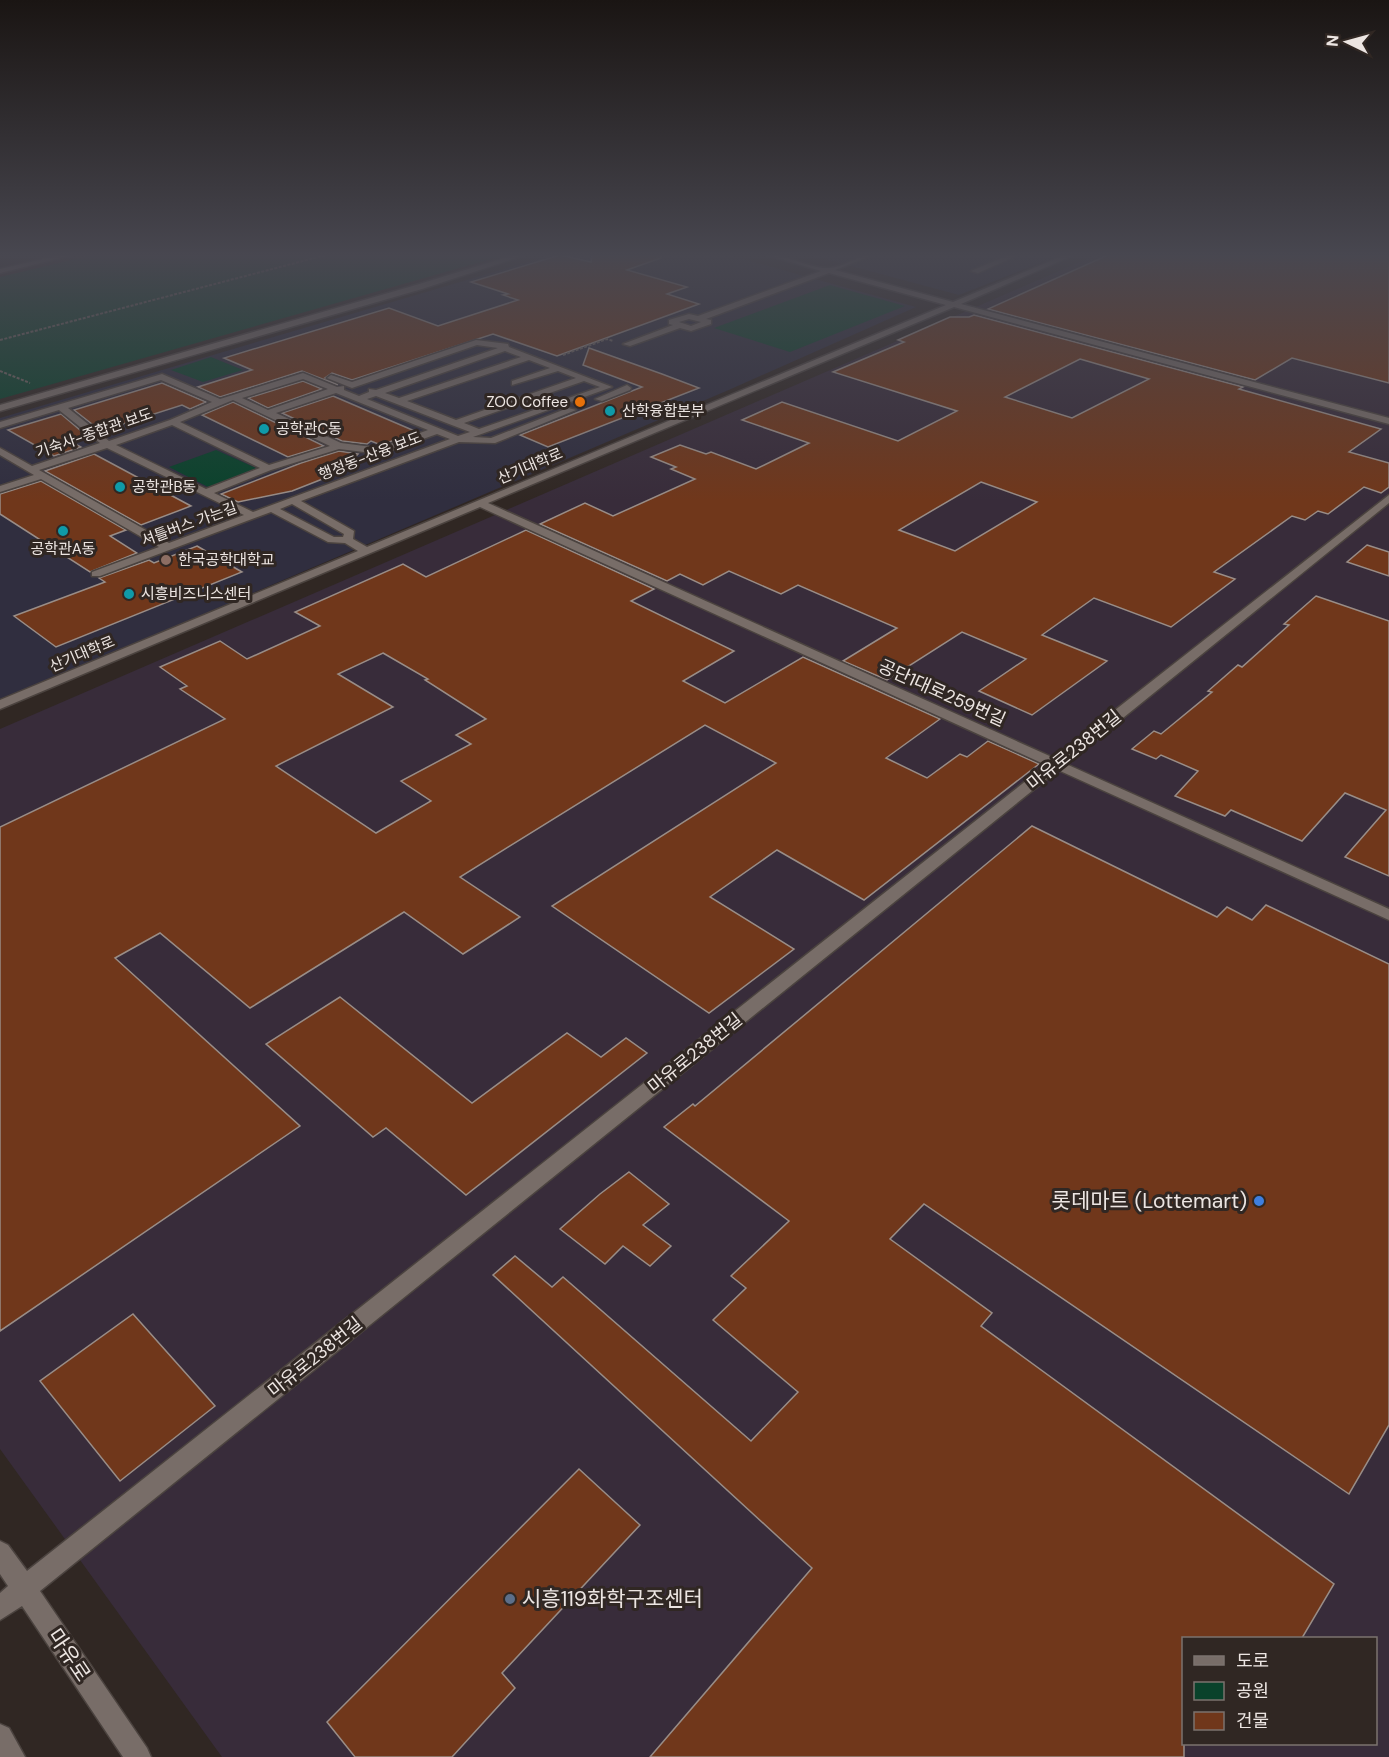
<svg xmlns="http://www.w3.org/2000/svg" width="1389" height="1757" viewBox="0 0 1389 1757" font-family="'DM Sans','Noto Sans KR',sans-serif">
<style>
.industrial{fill:#382c3a;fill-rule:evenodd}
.education{fill:#302e3f}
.green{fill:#09422b}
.building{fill:#70371b;stroke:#998d87;stroke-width:1.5;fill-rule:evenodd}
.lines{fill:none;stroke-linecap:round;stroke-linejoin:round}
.minor-casing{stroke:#4b433f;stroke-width:3}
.path{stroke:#6e6662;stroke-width:2;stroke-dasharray:3 1.5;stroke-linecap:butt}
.minor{fill:#786d68;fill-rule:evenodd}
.food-dot{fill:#e8710a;stroke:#302723;stroke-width:2}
.culture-dot{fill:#0f9aa8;stroke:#302723;stroke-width:2}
.education-dot{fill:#8d6e63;stroke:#302723;stroke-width:2}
.shop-dot{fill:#3f7fe0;stroke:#302723;stroke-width:2}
.service-dot{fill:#5c6f8a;stroke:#302723;stroke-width:2}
.labels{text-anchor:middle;stroke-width:6;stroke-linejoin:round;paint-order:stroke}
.far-poi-label{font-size:15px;fill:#ece5e2;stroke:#302723;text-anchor:start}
.far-street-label{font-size:15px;fill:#ece5e2;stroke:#302723}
.street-label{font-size:18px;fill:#ece5e2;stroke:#302723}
.near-poi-label{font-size:21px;fill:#ece5e2;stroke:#302723;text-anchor:end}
.near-street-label{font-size:21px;fill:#ece5e2;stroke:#302723}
</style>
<rect width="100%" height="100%" fill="#302723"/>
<path class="industrial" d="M1096,255H1389V1757H222L0,1449V729ZM1184,1638H1376V1744H1184Z"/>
<g class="education">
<polygon points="551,255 729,255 916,307 731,389 0,701 0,418"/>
<polygon points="810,255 1060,255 959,295"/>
</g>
<g class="green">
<polygon points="92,255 505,255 0,399 0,277"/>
<polygon points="830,285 905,306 790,352 714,328"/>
<polygon points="211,357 243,370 203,382 171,370"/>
<polygon points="216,450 258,469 208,487 169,467"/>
</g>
<g class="building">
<polygon points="560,255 591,262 592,255 661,255 661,258 627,270 687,287 667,294 699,304 557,356 493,334 352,380 332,373 325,378 338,385 302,371 220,397 198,387 252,370 224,358 389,308 438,326 518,300 503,295 508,294 471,282"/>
<polygon points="1108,255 1389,255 1389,383 1292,358 1255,380 988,309"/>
<path d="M974,315L1243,387L1239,389L1381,429L1349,452L1389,463V487L1381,493L1364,487L1328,514L1318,511L1305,520L1292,516L1214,572L1235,579L1171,627L1094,598L1042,635L1107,661L1032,715L979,691L1026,659L962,632L887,680L843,661L897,628L798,585L781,594L729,571L703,585L680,574L667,581L540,524L585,503L613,516L695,479L671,469L676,467L651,457L680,445L706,454L711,452L756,469L809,443L742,420L782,402L898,441L957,411L833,372L904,342L898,340L950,317H969ZM1080,359L1149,379L1072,418L1005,397ZM981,482L1037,502L955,551L899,530Z"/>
<polygon points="589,348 662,374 699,388 548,447 520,435 642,387 583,365"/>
<polygon points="303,381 322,389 268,408 248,398"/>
<polygon points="162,383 206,402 190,409 182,405 101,431 74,410"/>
<polygon points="333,396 417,432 381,445 371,441 367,444 342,441 282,413"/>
<polygon points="233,402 324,446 288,457 202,415"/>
<polygon points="61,414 87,436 70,441 81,447 54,456 8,430"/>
<polygon points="339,451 358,454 348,464 325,478 292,491 238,502 221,494 301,463"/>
<polygon points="94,454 191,506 141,525 45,471"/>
<polygon points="41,481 126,530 110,536 137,553 90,572 0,514 0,494"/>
<path d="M526,530L654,589L631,601L734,651L683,681L725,703L803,657L940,719L886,758L927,778L960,754L967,757L988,741L1039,764L864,900L777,850L710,897L794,949L709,1013L552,906L776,763L705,725L460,877L520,917L463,954L404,912L250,1008L160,933L115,958L300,1126L0,1331V827L225,719L180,689L187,686L160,667L220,641L247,659L320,626L295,612L403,564L426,577ZM383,653L428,679L425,680L486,719L456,735L471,744L401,781L431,801L376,833L276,766L393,707L338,674Z"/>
<polygon points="1367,545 1389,552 1389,576 1347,562"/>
<polygon points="197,546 242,572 56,647 14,616 105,582 99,578 149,560 154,563"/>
<polygon points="1316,596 1389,621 1389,876 1345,857 1386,810 1345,793 1302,841 1231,810 1225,816 1175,796 1198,771 1161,755 1156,759 1132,749 1154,731 1161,734 1212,692 1208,691 1238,665 1242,667 1289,625 1284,624"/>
<polygon points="1032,826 1217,917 1227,907 1252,920 1266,905 1389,964 1389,1425 1349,1494 924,1204 890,1239 992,1313 981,1326 1334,1584 1302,1638 1184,1638 1184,1757 650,1757 812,1568 493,1275 515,1256 552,1287 563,1277 751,1441 798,1392 713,1320 746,1288 731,1276 789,1221 664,1127 693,1104 695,1106"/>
<polygon points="340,997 472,1103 567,1033 601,1057 626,1038 647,1053 466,1195 386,1128 373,1137 266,1044"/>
<polygon points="629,1172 669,1204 643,1225 671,1246 650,1266 623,1246 605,1264 560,1229 600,1194"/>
<polygon points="133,1314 215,1406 120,1481 40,1381"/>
<polygon points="579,1469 640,1525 502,1673 515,1688 452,1757 355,1757 327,1722"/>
</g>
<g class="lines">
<defs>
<g id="minor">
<polygon points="60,255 72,255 0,273 0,269"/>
<polygon points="514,255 525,255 422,289 0,411 0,405 416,285"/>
<path d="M767,255C787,255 812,269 828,268C843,268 857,255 873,255L835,270L953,302L1065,255H1074L961,304L1389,418V424L954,307L488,503L1054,758L1389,495V503L1066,764L1389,909V920L1058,770L40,1591L147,1748L151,1757H123L22,1606L0,1620V1593L8,1586L0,1574V1541L8,1545L27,1571L1046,765L480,507L0,709V700L358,551L345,543L328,542L271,512L100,576H92V572L159,547L41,479L0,492V486L34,475L0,455V448L32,466L100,443L59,410L0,428V422L162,374L220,399L303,373L337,387L344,386V390L359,396L369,392V389L376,390L498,348L477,345L352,388L327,378L331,375L352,382L476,340L508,344L509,347L612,387L473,437L491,438L568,408L576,410L495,443L459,442L301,501L354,531L353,539L367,547L946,305L829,273L706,319L711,320V324L691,331L680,328L630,346L623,344L673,325L669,324V320L689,314L698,316L821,271ZM689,319L701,322L691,326L679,322ZM505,351L521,357L399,398L385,393ZM529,360L550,368L512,381V385L558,371L576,378L456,420L407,401ZM303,379L328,389L268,410L242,398ZM161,380L212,402L170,420L109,441L68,408ZM584,381L600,387L479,429L464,423ZM336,393L428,430L380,448L341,443L276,413ZM376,396L470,432L458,436L367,399ZM233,400L330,446L269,465L180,422ZM172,425L260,468L206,489L116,445ZM437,434L450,439L253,512L214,493L271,470L339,449L381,454ZM107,448L244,515L169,543L39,470ZM292,504L344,534L343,537H334L280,509Z"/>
<polygon points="1002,255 1016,256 978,273 971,271 1004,257"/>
<polygon points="627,385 631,388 630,390 602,401 595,399"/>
<polygon points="0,1724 9,1728 25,1757 0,1757"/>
</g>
</defs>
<use href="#minor" class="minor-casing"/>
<g class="path">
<polyline points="0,340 326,255"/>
<polyline points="563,355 607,339 613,341"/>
<polyline points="0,371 30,383"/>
</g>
<use href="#minor" class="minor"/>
</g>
<linearGradient id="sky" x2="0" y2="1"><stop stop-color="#1a1513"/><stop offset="0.51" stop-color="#484750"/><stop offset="1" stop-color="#484750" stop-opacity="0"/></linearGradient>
<rect width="1389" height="501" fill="url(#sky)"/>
<circle class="food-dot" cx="580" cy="402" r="6"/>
<g class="culture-dot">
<circle cx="610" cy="411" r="6"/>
<circle cx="264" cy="429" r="6"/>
<circle cx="120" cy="487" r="6"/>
<circle cx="63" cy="531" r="6"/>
<circle cx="129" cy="594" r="6"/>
</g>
<circle class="education-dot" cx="166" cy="560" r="6"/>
<circle class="shop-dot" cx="1259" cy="1201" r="6"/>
<circle class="service-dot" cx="510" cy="1599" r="6"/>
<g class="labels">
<g class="far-poi-label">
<text x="568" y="407" text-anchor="end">ZOO Coffee</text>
<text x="622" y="416">산학융합본부</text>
<text x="276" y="434">공학관C동</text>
<text x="132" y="492">공학관B동</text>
<text x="63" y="554" text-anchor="middle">공학관A동</text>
<text x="178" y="565">한국공학대학교</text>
<text x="141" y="599">시흥비즈니스센터</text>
</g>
<g class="far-street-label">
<text transform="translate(94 433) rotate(-19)" y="5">기숙사-종합관 보도</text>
<text transform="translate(370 456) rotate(-21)" y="5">행정동-산융 보도</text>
<text transform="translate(530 466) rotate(-23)" y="5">산기대학로</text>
<text transform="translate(189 524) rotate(-20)" y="5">셔틀버스 가는길</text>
<text transform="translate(82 654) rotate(-23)" y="5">산기대학로</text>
</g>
<g class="street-label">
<text transform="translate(942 693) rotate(24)" y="6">공단1대로259번길</text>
<text transform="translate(1074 750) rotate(-39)" y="6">마유로238번길</text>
<text transform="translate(695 1053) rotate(-39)" y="6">마유로238번길</text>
<text transform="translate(315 1357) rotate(-39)" y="6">마유로238번길</text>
</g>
<g class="near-poi-label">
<text x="1247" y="1208">롯데마트 (Lottemart)</text>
<text x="522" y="1606" text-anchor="start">시흥119화학구조센터</text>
</g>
<g class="near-street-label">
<text transform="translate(69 1655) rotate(56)" y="7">마유로</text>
</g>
</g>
<rect x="1182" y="1637" width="195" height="108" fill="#302723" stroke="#7b736f" stroke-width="1.5"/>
<rect x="1194" y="1656" width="30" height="9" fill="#786d68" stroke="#7b736f" stroke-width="1.5"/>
<text x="1236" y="1667" font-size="18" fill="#ece5e2">도로</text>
<rect x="1194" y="1682" width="30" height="18" fill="#09422b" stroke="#7b736f" stroke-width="1.5"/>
<text x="1236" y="1697" font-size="18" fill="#ece5e2">공원</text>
<rect x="1194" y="1712" width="30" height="18" fill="#70371b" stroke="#7b736f" stroke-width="1.5"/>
<text x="1236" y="1727" font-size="18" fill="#ece5e2">건물</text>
<g transform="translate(1347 42) rotate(275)" stroke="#302723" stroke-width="4.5" paint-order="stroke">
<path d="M0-4.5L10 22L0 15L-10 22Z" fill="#ece5e2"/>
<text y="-9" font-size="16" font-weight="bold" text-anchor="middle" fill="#ece5e2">N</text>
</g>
</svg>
